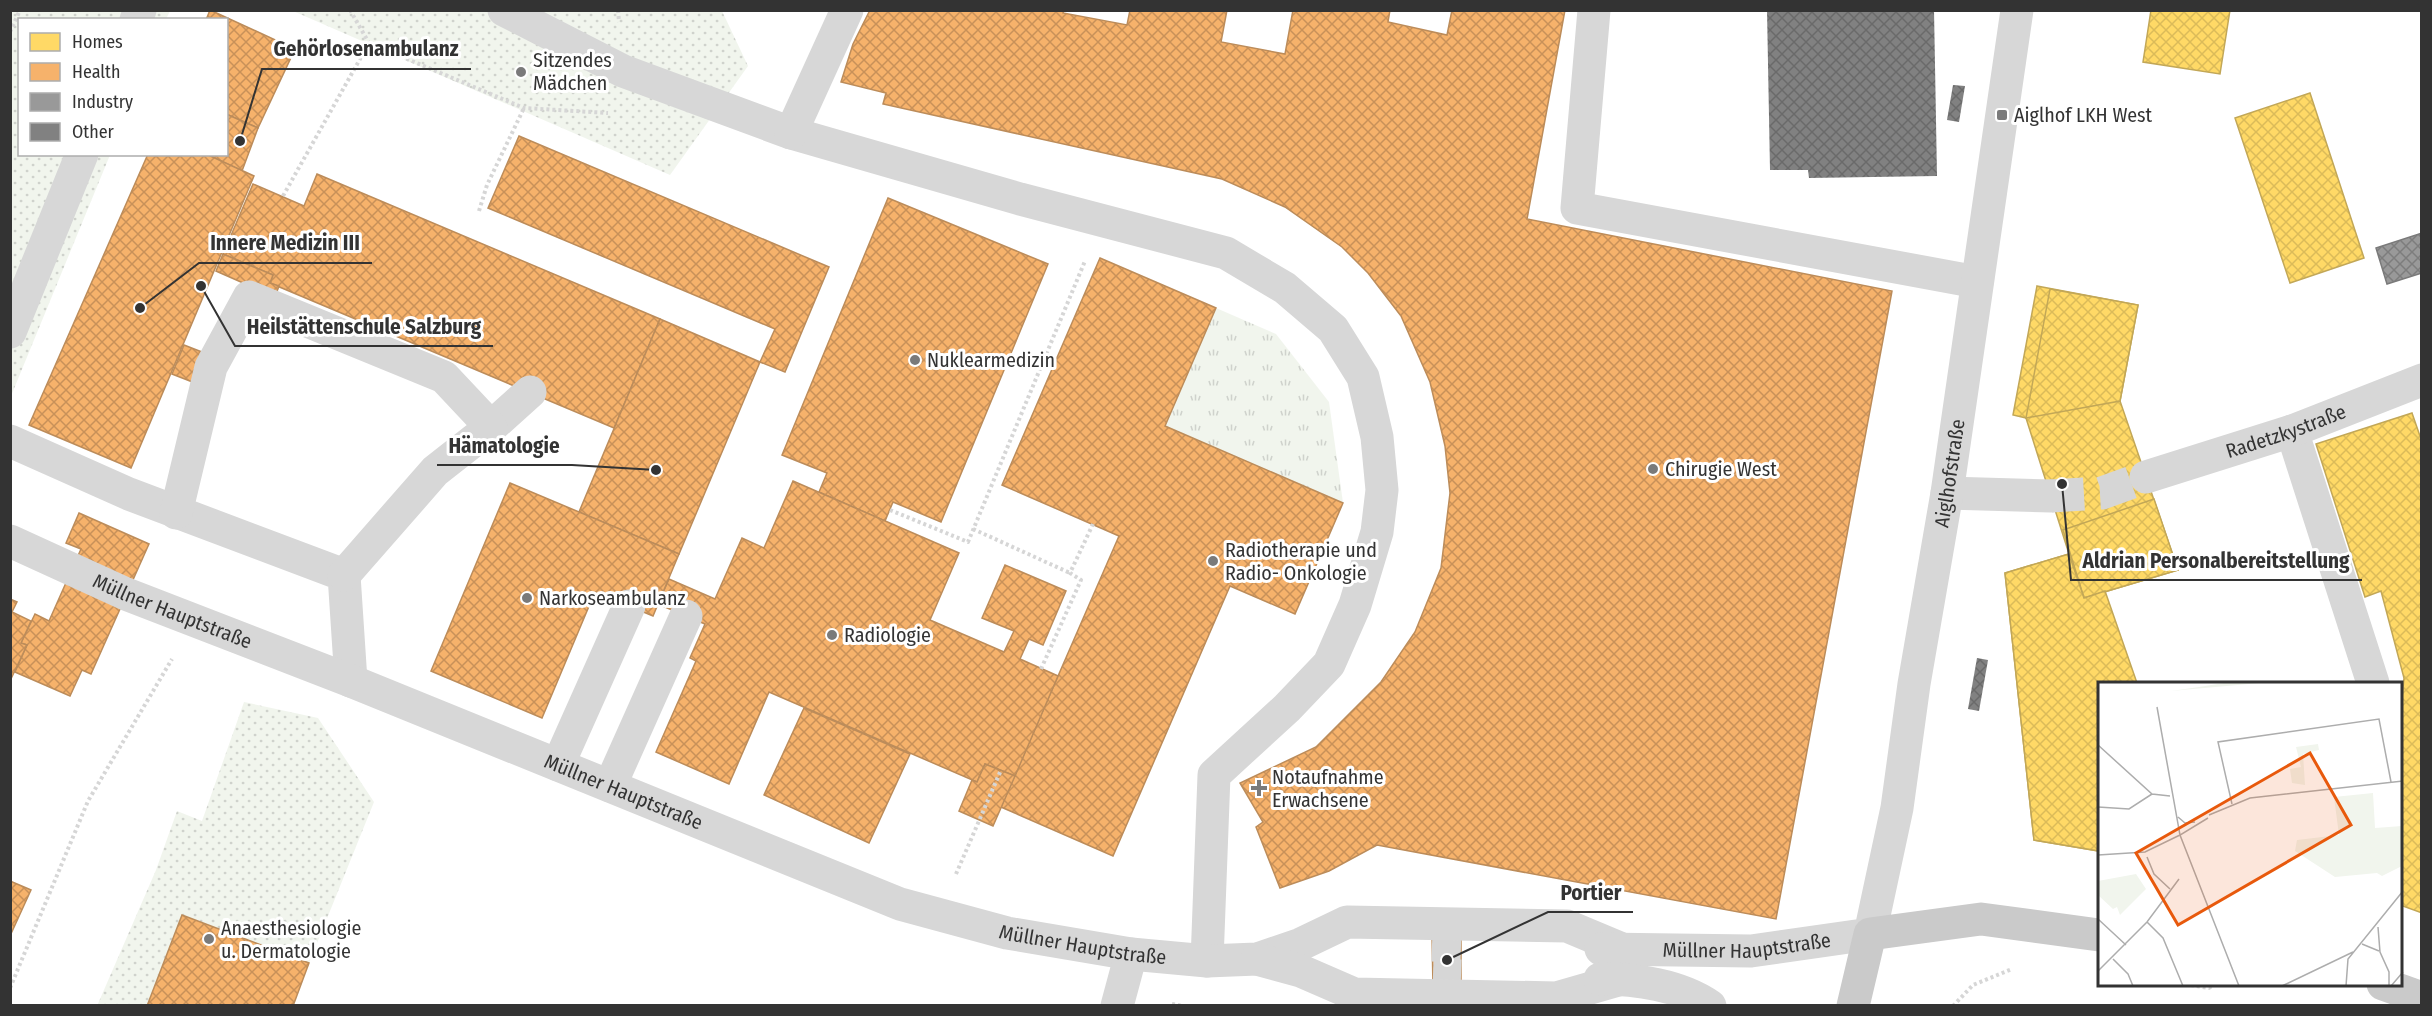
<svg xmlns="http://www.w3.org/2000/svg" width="2432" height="1016" viewBox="0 0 2432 1016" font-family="'Fira Sans Condensed',sans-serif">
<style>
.grass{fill:url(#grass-tufts)}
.park{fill:url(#park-dots)}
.homes{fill:url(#homes-cross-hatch);stroke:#c2a757;stroke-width:1.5}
.health{fill:url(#health-cross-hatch);stroke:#bc8c5a;stroke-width:1.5}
.industry{fill:url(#industry-cross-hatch);stroke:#7a7a7a;stroke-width:1.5}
.building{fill:url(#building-cross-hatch)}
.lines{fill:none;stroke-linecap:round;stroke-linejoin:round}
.minor-tunnel{stroke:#d6d6d6;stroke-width:33;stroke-dasharray:33 16;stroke-linecap:butt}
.path{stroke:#d6d6d6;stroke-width:4;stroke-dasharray:3 3;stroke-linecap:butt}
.minor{stroke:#d7d7d7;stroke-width:33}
.major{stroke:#cacaca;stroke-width:33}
.poi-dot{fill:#7a7a7a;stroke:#fff;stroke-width:2}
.labels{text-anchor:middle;stroke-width:6;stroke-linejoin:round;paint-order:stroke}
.poi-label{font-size:20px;fill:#333;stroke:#fff;text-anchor:start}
.street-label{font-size:20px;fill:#333;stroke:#fff}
.inset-road{fill:none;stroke:#adadad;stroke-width:1.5}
.view{fill:#e8590c;fill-opacity:0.15;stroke:#e8590c;stroke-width:3}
.inset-edge{fill:none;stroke:#333;stroke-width:3}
.leader{fill:none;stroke:#333;stroke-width:2}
.callout-dot{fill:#333;stroke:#fff;stroke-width:2}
.callout-label{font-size:21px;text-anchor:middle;font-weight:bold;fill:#333;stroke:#fff;stroke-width:6;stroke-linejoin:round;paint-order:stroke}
</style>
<defs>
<pattern id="grass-tufts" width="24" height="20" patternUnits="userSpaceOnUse" patternTransform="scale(1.5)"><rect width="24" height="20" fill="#f1f5ed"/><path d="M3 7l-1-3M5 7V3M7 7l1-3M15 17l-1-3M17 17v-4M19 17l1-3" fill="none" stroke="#cfd2cc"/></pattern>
<pattern id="park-dots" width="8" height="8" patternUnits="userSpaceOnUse" patternTransform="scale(1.5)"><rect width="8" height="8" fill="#f1f5ed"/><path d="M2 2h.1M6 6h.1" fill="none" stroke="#cfd2cc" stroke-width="1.8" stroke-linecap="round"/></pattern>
<pattern id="homes-cross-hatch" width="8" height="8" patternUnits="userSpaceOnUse" patternTransform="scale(1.5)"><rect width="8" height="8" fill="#ffd966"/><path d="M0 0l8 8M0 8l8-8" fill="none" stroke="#dbbb59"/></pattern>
<pattern id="health-cross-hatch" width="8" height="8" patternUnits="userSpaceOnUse" patternTransform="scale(1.5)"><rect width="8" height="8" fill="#f6b26b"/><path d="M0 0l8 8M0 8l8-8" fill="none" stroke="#c89159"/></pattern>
<pattern id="industry-cross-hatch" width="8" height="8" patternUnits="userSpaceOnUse" patternTransform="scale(1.5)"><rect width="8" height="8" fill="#999"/><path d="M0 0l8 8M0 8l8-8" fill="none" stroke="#7d7d7d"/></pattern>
<pattern id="building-cross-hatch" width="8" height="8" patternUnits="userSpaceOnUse" patternTransform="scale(1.5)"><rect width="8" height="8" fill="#818181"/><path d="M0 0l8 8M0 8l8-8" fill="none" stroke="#6a6a6a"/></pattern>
</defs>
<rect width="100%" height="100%" fill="#fff"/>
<polygon class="grass" points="1216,308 1276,334 1329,402 1343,503 1165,426"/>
<g class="park">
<polygon points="11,11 170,11 166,19 20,20 20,154 110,155 11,396"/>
<polygon points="293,11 722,11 748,66 670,175"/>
<polygon points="244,702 318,718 374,802 309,963 182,915 147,1005 97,1006 156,870 177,811 202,821"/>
</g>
<g class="homes">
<polygon points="2151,10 2230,10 2220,74 2143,62"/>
<polygon points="2310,93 2364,258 2290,283 2235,118"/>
<polygon points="2037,286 2138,305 2120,401 2178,570 2084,598 2112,683 2099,683 2099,851 2034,840 2005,573 2069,554 2026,418 2013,415"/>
<polygon points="2050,289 2138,305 2120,401 2026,418"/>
<polygon points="2412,413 2422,442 2422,913 2400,905 2400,719 2404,678 2381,591 2365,597 2316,444"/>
<polygon points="2154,499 2178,570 2084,598 2063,530"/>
<polygon points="2069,554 2084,598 2105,591 2137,683 2099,683 2099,851 2034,840 2005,573"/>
</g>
<g class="health">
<polygon points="210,10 295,49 258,128 226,114 226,20 206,20"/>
<polygon points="870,10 1064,10 1063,13 1127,25 1130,10 1227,10 1221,42 1285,54 1293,10 1390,10 1388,22 1447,35 1452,10 1565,10 1527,219 1892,291 1776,919 1377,845 1329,871 1280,888 1256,827 1263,822 1240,783 1316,747 1381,682 1415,632 1441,568 1450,493 1445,446 1430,382 1401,316 1368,273 1342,247 1285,207 1222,179 883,104 886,93 841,82 853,44"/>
<polygon points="226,114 258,128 242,171 206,154 226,154"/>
<polygon points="519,136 829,267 785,372 760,362 775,329 488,208"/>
<polygon points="148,154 206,154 254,176 131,468 29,425"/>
<polygon points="317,174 660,319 614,428 270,283 273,275 223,254 253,184 304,206"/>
<polygon points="888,198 1048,264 941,522 893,502 885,521 819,492 827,473 782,455"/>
<polygon points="223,254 273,275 270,283 279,286 275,297 216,271"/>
<polygon points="1100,258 1216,308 1165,426 1343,503 1295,614 1230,586 1113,856 1001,807 1119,536 1002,485"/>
<polygon points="660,319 760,362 679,554 579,512"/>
<polygon points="184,345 207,354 195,383 172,374"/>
<polygon points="793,481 959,553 930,620 1004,652 1014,631 982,618 1005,565 1066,591 1043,645 1029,639 1020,659 1058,676 1015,776 985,764 977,782 769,692 729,784 656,752 696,661 690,658 705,624 658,604 669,579 715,599 742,538 764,548"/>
<polygon points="510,483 679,554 653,616 595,592 542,718 431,671"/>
<polygon points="79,513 149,544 91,674 82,670 70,696 15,672 27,645 21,643 35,614 49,621 81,549 66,543"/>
<polygon points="10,599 17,602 12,612 31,621 21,643 27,645 10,681"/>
<polygon points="804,708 910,754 869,843 764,795"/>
<polygon points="985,764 1015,776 993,826 959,811 972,780 977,782"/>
<polygon points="10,881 31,890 10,936"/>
<polygon points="182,915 309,963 293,1006 147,1006"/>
<polygon points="1461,933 1461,987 1433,987 1432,934"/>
</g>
<polygon class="industry" points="2422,233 2422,273 2387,284 2376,248"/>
<g class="building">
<polygon points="1767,10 1934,10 1937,176 1809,178 1808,170 1770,170"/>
<polygon points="1953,85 1965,86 1959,122 1947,120"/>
<polygon points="1977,658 1988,660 1979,711 1968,709"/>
</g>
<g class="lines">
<g class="minor-tunnel">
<polyline points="2051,496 2102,493 2146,477"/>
<polyline points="1432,945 1461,946"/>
<polyline points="1433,975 1461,976"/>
</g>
<g class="path">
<polyline points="350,10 369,43"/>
<polyline points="618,10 619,22"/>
<polyline points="10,32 20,10"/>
<polyline points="283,196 369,43 524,108 608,113"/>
<polyline points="479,211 487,185 524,108"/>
<polyline points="890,510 968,542 1085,261"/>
<polyline points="973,529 1070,573"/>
<polyline points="1041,669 1081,580 1070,573 1093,524"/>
<polyline points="956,874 1001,770"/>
<polyline points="2185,984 2209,988 2214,984"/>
<polyline points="10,988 88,801 172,659"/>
<polyline points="1172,1004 1183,1006"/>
<polyline points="1953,1006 1973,985 2012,969"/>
</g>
<g class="minor">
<polyline points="504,10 623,71 791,133 1020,199 1226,253 1285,288 1333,329 1363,377 1377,437 1382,490 1377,532 1355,605 1329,664 1287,708 1214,775 1207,961"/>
<polyline points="1594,10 1577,208 1977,282"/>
<polyline points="136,20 140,10"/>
<polyline points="791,133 847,10"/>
<polyline points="10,332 82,154"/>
<polyline points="491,427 530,392"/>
<polyline points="2292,431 2373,683"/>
<polyline points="10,441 129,494 344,575 351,681"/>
<path id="s1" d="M2146,477L2292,431L2422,380"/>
<polyline points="1947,493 2051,496"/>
<polyline points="176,513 211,367 249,297 444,377 491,427 435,471 344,575"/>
<path id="s2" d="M10,541L126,594L351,681L900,904L1007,933L1131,954L1207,961L1257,959L1301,944L1347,922L1567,926L1622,949"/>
<polyline points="558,765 629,606"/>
<polyline points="610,786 686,616"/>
<path id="s3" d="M1601,949L1751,951L1870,934L1897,808L1914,684L1947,493L2017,10"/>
<polyline points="1257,959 1301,971 1354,994 1556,998 1622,979"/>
<path d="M1600,979C1636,979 1680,985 1710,1006"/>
<polyline points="1117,1006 1131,954"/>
</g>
<g class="major">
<polyline points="2383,984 2422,998"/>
<polyline points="1853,1006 1870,934 1981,919 2099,935"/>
</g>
</g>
<g class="poi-dot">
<circle cx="521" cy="72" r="6"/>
<rect x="1996" y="109" width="12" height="12" rx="3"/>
<circle cx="915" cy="360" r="6"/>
<circle cx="1653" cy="469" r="6"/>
<circle cx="1213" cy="561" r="6"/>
<circle cx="527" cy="598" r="6"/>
<circle cx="832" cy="635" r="6"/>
<path d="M1256 779h6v6h6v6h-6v6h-6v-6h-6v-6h6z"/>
<circle cx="209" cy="939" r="6"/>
</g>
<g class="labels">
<g class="poi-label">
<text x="533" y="67">Sitzendes<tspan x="533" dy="23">Mädchen</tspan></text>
<text x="2014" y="122">Aiglhof LKH West</text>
<text x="927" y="367">Nuklearmedizin</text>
<text x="1665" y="476">Chirugie West</text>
<text x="1225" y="557">Radiotherapie und<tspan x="1225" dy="23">Radio- Onkologie</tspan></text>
<text x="539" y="605">Narkoseambulanz</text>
<text x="844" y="642">Radiologie</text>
<text x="1272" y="784">Notaufnahme<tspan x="1272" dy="23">Erwachsene</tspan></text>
<text x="221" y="935">Anaesthesiologie<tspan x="221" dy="23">u. Dermatologie</tspan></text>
</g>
<g class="street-label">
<text dy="7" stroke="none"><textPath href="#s1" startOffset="147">Radetzkystraße</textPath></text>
<text dy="7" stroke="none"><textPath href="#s3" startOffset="738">Aiglhofstraße</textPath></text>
<text dy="7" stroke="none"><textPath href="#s2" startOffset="177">Müllner Hauptstraße</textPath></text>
<text dy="7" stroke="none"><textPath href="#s2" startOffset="663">Müllner Hauptstraße</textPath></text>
<text dy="7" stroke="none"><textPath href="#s2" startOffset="1149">Müllner Hauptstraße</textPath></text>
<text dy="7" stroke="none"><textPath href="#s3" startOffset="146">Müllner Hauptstraße</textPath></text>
</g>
</g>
<g transform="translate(2098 682)">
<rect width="304" height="304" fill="#fff"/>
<path d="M132,0H173L73,9L101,5Z" fill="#f1f5ed"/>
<path d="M220,62L221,68L205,72L207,103L194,101L192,87L203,85L198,65ZM275,111L277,146L304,144V184L284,194L279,191L237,195L197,169L199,158L241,153L236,115ZM38,192L48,207L22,233L19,225L15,227L0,213V199Z" fill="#f1f5ed"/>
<path class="inset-road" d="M0,63L54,112L72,114M134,122L120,60L281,37L293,100M0,125L31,127L54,112M111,133L152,116L305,99M80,135L87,141L97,140M110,136L82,153L141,304M0,173L47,170L82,153L59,25M49,175L56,192L72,207M0,237L28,263M49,240L65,256L85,304M280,245L282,270L291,290V304M264,262L281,269M15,277L30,292L35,304M0,289L49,240L81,197M184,304L255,270M248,304L250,277L305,209M293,304L305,290"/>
<path class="view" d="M212,71L253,143L80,243L38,171Z"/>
<rect width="304" height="304" class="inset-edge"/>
</g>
<path class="leader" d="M240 141L262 69H471M140 308L199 263H372M201 286L235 346H493M656 470L572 465H437M2062 484L2071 580H2362M1447 960L1548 912H1633"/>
<g class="callout-dot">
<circle cx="240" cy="141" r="6"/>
<circle cx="140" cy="308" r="6"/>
<circle cx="201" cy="286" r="6"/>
<circle cx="656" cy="470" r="6"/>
<circle cx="2062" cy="484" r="6"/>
<circle cx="1447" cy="960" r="6"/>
</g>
<g class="callout-label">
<text x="366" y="56">Gehörlosenambulanz</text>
<text x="285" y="250">Innere Medizin III</text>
<text x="364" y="334">Heilstättenschule Salzburg</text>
<text x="504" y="453">Hämatologie</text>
<text x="2216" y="568">Aldrian Personalbereitstellung</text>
<text x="1591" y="900">Portier</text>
</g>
<rect width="2432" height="1016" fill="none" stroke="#333333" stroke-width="24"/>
<rect x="18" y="18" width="210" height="138" fill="#ffffff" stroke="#adadad" stroke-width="1.5"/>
<rect x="30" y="33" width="30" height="18" fill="#ffd966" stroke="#adadad" stroke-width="1.5"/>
<text x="72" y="48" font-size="18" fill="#333333">Homes</text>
<rect x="30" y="63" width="30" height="18" fill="#f6b26b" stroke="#adadad" stroke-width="1.5"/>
<text x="72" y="78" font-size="18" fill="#333333">Health</text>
<rect x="30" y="93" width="30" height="18" fill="#999999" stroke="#adadad" stroke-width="1.5"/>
<text x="72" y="108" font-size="18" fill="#333333">Industry</text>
<rect x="30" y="123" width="30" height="18" fill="#818181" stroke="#adadad" stroke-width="1.5"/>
<text x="72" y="138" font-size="18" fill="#333333">Other</text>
</svg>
